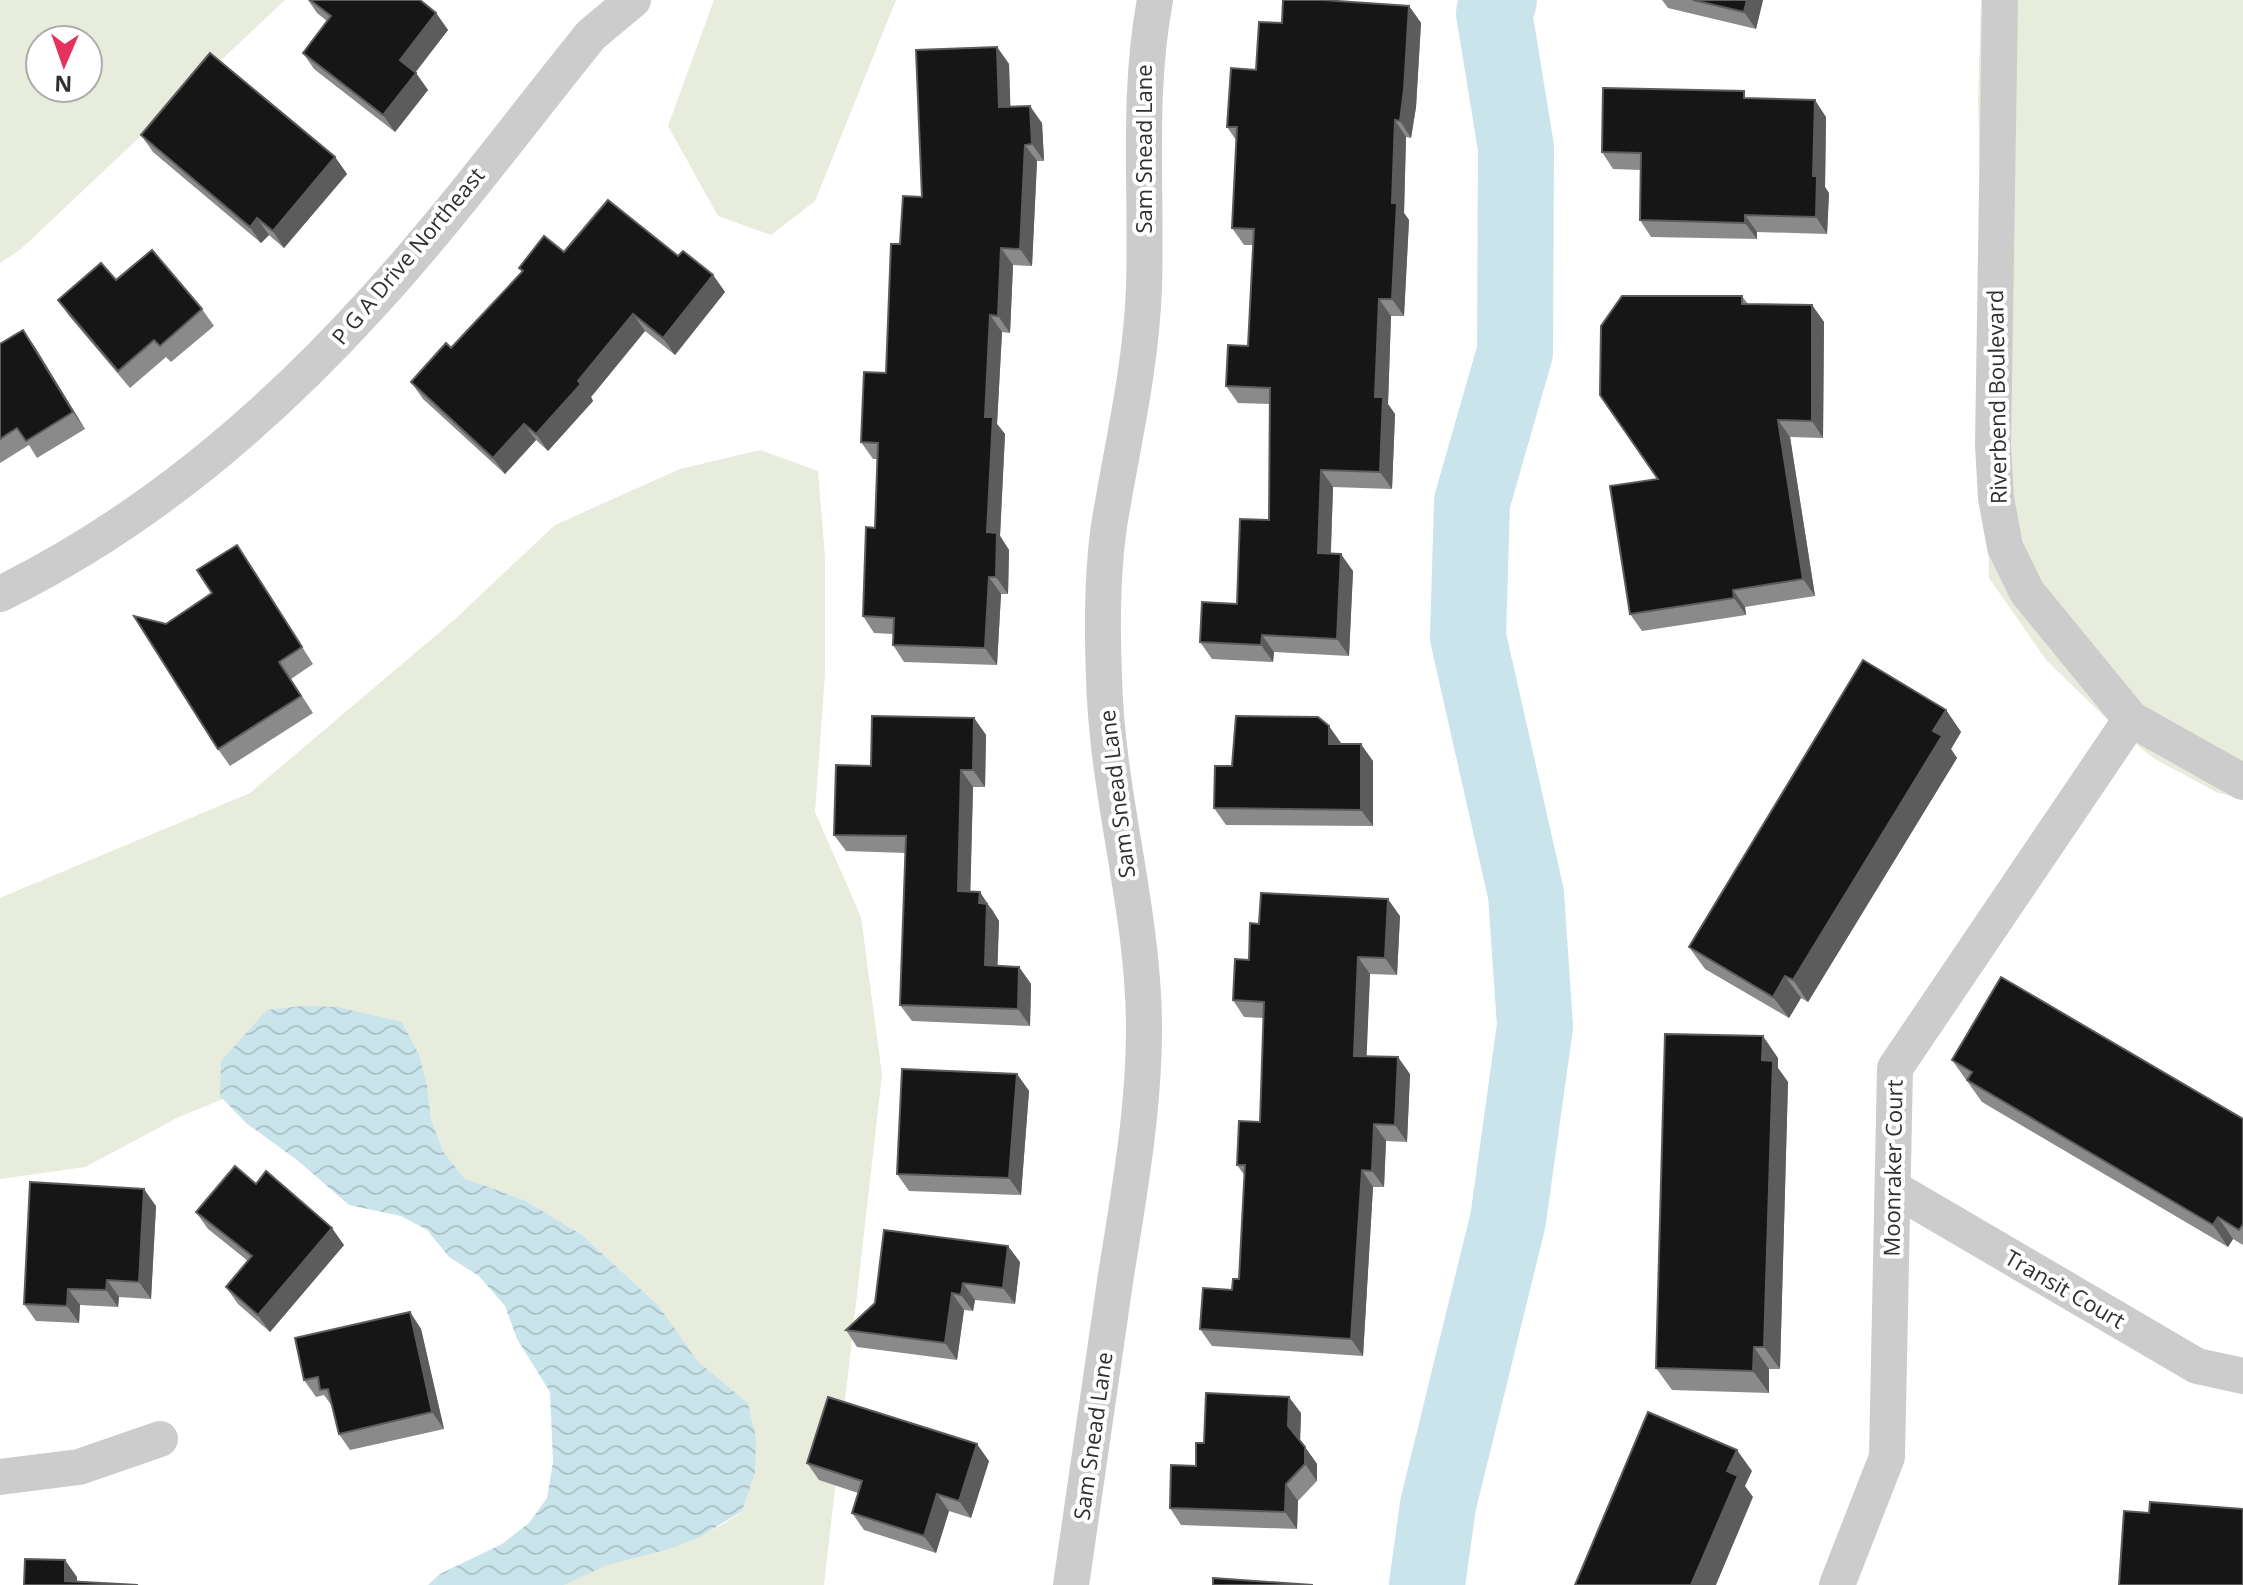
<svg xmlns="http://www.w3.org/2000/svg" width="2243" height="1585" viewBox="0 0 2243 1585" font-family="'Open Sans',sans-serif">
<style>
.green{fill:#e7ecdc;fill-rule:evenodd}
.water{fill:url(#water-waves)}
.lines{fill:none;stroke-linecap:round;stroke-linejoin:round}
.river{stroke:#c9e4eb;stroke-width:76}
.street{stroke:#ccc;stroke-width:36}
.wall{fill:#8a8a8a}
.shaded-wall{fill:#5c5c5c}
.building{fill:#161616;stroke:#5c5c5c;stroke-width:2}
.labels{text-anchor:middle;stroke-width:8;stroke-linejoin:round;paint-order:stroke}
.street-label{font-size:22px;fill:#2f2f2f;stroke:#fff}
</style>
<defs>
<pattern id="water-waves" width="16" height="10" patternUnits="userSpaceOnUse" patternTransform="scale(2)"><rect width="16" height="10" fill="#c9e4eb"/><path d="M0 5q4-4 8 0t8 0" fill="none" stroke="#adc4ca"/></pattern>
</defs>
<rect width="100%" height="100%" fill="#fff"/>
<g class="green">
<path d="M0,0H285L21,249L0,263ZM40,40H88V88H40Z"/>
<polygon points="714,0 896,0 815,201 771,235 718,216 668,126"/>
<polygon points="1981,0 2243,0 2243,798 2218,793 2153,758 2114,726 2047,661 1989,578 1978,100"/>
<path d="M760,450L818,471L825,557V674L815,812L861,917L882,1075L824,1585H564C620,1550 689,1554 742,1511L756,1437L748,1403L696,1361L659,1306L582,1235L526,1201L464,1178L443,1151L431,1119L427,1085L419,1054L402,1022L220,1095L223,1099L179,1117L85,1167L0,1179V898L250,793L454,620L555,525L680,469Z"/>
</g>
<polygon class="water" points="302,1006 337,1007 402,1022 419,1054 427,1085 431,1119 443,1151 464,1178 526,1201 582,1235 659,1306 697,1361 748,1403 756,1437 755,1472 742,1511 700,1537 669,1549 607,1565 564,1585 428,1585 440,1574 502,1544 529,1523 547,1498 553,1462 550,1392 517,1339 505,1306 479,1276 449,1257 427,1230 401,1216 349,1205 297,1160 246,1123 220,1096 221,1061 267,1010"/>
<g class="lines">
<polyline class="river" points="1427,1585 1438,1505 1508,1220 1535,1026 1526,894 1468,637 1472,502 1515,352 1516,148 1494,13 1499,0"/>
<g class="street">
<polyline points="2000,0 1993,445 1996,498 2005,547 2027,592 2131,719 2243,782"/>
<path d="M0,594C141,525 267,419 372,303C450,218 519,124 591,35L633,0"/>
<polyline points="1893,1188 2197,1366 2243,1376"/>
<polyline points="0,1477 79,1467 160,1439"/>
<path d="M1071,1585C1086,1482 1101,1379 1116,1275C1129,1194 1144,1111 1144,1028C1144,911 1107,796 1104,678C1102,628 1102,575 1109,526C1122,446 1141,369 1144,288C1147,191 1137,96 1155,0"/>
<polyline points="1837,1585 1887,1457 1895,1068 2131,719"/>
</g>
</g>
<g class="wall">
<polygon points="308,0 420,0 436,13 448,30 415,72 428,90 395,132 314,69 303,53 327,21 317,13"/>
<polygon points="1662,0 1763,0 1756,29 1668,8"/>
<polygon points="1409,6 1421,23 1416,107 1411,138 1406,137 1404,213 1409,220 1404,316 1391,316 1388,404 1395,414 1392,489 1333,487 1331,554 1353,571 1349,656 1274,652 1273,662 1212,659 1200,642 1237,604 1269,520 1270,404 1238,403 1226,386 1248,346 1253,245 1244,245 1232,228 1236,140 1227,127 1282,23"/>
<polygon points="997,47 1009,64 1010,106 1042,123 1044,161 1037,161 1032,266 1013,265 1010,333 1002,332 997,424 1005,434 1000,536 1009,550 1008,594 1001,594 997,665 904,662 893,645 893,634 874,633 863,616 875,528 878,459 873,459 861,442 886,373 900,244 922,197"/>
<polygon points="1750,98 1826,117 1825,187 1829,193 1827,234 1757,232 1757,239 1651,237 1640,220 1641,170 1613,169 1602,152"/>
<polygon points="141,135 335,157 347,174 284,248 269,235 261,243 153,152"/>
<polygon points="564,252 678,256 713,275 725,292 675,355 645,331 591,397 593,401 548,451 536,440 505,474 423,399 411,382 451,348 522,272 519,268"/>
<polygon points="116,280 202,309 214,326 171,362 166,357 130,388 70,317 58,300"/>
<polygon points="1742,296 1748,304 1812,305 1824,322 1823,438 1790,437 1815,596 1745,607 1746,615 1642,631 1630,614 1658,479"/>
<polygon points="23,330 85,429 37,458 29,445 0,463 0,344"/>
<polygon points="237,545 313,664 291,679 313,713 230,766 218,749 166,624 212,593"/>
<polygon points="1946,710 1961,732 1951,749 1957,758 1808,1002 1801,998 1789,1018 1705,969 1689,947"/>
<polygon points="974,718 986,735 985,787 973,787 970,892 992,909 999,921 997,966 1019,967 1031,984 1030,1026 912,1021 900,1005 906,853 846,851 834,835"/>
<polygon points="1341,743 1373,761 1373,826 1226,825 1214,808 1232,766"/>
<polygon points="1400,916 1397,975 1370,974 1366,1056 1410,1074 1407,1142 1386,1141 1384,1187 1373,1187 1363,1356 1212,1346 1200,1329 1232,1290 1239,1279 1245,1176 1237,1165 1260,1122 1264,1018 1244,1017 1233,1000 1249,960 1259,924"/>
<polygon points="1778,1058 1778,1068 1788,1082 1780,1369 1769,1369 1769,1393 1672,1390 1656,1368"/>
<polygon points="1952,1060 2243,1119 2243,1245 2233,1239 2228,1247 1982,1102"/>
<polygon points="1017,1074 1029,1091 1021,1195 909,1191 897,1174"/>
<polygon points="256,1184 344,1245 270,1332 238,1304 226,1287 248,1261 208,1229 196,1212"/>
<polygon points="156,1206 151,1299 119,1297 118,1307 80,1305 79,1323 36,1321 24,1304"/>
<polygon points="1020,1262 1015,1304 975,1300 973,1311 964,1310 957,1360 857,1347 846,1330 875,1303"/>
<polygon points="410,1312 421,1329 444,1429 350,1450 339,1434 332,1406 324,1395 316,1397 304,1380"/>
<polygon points="1301,1413 1300,1440 1317,1464 1317,1481 1298,1501 1297,1529 1181,1525 1170,1508 1196,1466 1204,1443"/>
<polygon points="989,1461 971,1518 949,1511 936,1553 864,1530 852,1513 858,1493 819,1480 807,1463"/>
</g>
<g class="shaded-wall">
<polygon points="1747,0 1763,0 1756,29 1744,12"/>
<polygon points="1409,6 1421,23 1416,107 1411,138 1400,121"/>
<polygon points="436,13 448,30 412,77 400,60"/>
<polygon points="997,47 1009,64 1011,124 999,107"/>
<polygon points="416,73 428,90 395,132 383,115"/>
<polygon points="1815,100 1826,117 1825,187 1829,193 1827,234 1816,217 1813,176"/>
<polygon points="1030,106 1042,123 1044,161 1032,144"/>
<polygon points="1395,120 1406,137 1404,213 1409,220 1404,316 1392,299 1392,203"/>
<polygon points="1025,145 1037,161 1032,266 1020,249"/>
<polygon points="335,157 347,174 284,248 273,231"/>
<polygon points="1745,215 1757,232 1757,239 1745,223"/>
<polygon points="257,218 269,235 261,243 250,227"/>
<polygon points="1001,248 1013,265 1010,333 998,316"/>
<polygon points="713,275 725,292 675,355 663,338"/>
<polygon points="1379,299 1391,316 1388,404 1395,414 1392,489 1380,472 1375,397"/>
<polygon points="1812,305 1824,322 1823,438 1812,421"/>
<polygon points="633,314 645,331 591,397 593,401 548,451 536,434"/>
<polygon points="990,315 1002,332 997,424 1005,434 1000,536 1009,550 1008,594 996,577 987,532 985,417"/>
<polygon points="23,330 35,347 85,429 73,412"/>
<polygon points="1778,420 1790,437 1815,596 1803,579"/>
<polygon points="524,424 536,440 505,474 493,458"/>
<polygon points="1321,470 1333,487 1330,570 1318,553"/>
<polygon points="1341,554 1353,571 1349,656 1337,639"/>
<polygon points="989,577 1001,594 997,665 985,648"/>
<polygon points="1733,590 1745,607 1746,615 1734,598"/>
<polygon points="1262,635 1274,652 1273,662 1261,645"/>
<polygon points="1946,710 1961,732 1951,749 1957,758 1808,1002 1793,980"/>
<polygon points="974,718 986,735 985,787 973,770"/>
<polygon points="1329,726 1341,743 1340,760 1329,744"/>
<polygon points="1361,744 1373,761 1373,826 1361,810"/>
<polygon points="961,770 973,787 970,908 958,891"/>
<polygon points="980,892 999,921 997,982 985,965 979,903"/>
<polygon points="1388,899 1400,916 1397,975 1385,958"/>
<polygon points="1358,957 1370,974 1366,1072 1354,1056"/>
<polygon points="1019,967 1031,984 1030,1026 1018,1009"/>
<polygon points="1785,976 1801,998 1789,1018 1773,997"/>
<polygon points="1763,1036 1778,1058 1778,1068 1788,1082 1780,1369 1764,1347"/>
<polygon points="1398,1057 1410,1074 1407,1142 1395,1125"/>
<polygon points="1017,1074 1029,1091 1021,1195 1009,1178"/>
<polygon points="1374,1124 1386,1141 1384,1187 1372,1171"/>
<polygon points="1362,1170 1373,1187 1363,1356 1351,1339"/>
<polygon points="144,1189 156,1206 151,1299 139,1282"/>
<polygon points="2218,1217 2233,1239 2228,1247 2213,1225"/>
<polygon points="332,1228 344,1245 270,1332 258,1315"/>
<polygon points="1008,1246 1020,1262 1015,1304 1003,1288"/>
<polygon points="107,1280 119,1297 118,1307 106,1290"/>
<polygon points="963,1283 975,1300 973,1311 961,1295"/>
<polygon points="68,1289 80,1305 79,1323 67,1306"/>
<polygon points="952,1293 964,1310 957,1360 945,1343"/>
<polygon points="410,1312 421,1329 444,1429 432,1412"/>
<polygon points="1754,1347 1769,1369 1769,1393 1753,1371"/>
<polygon points="1289,1397 1301,1413 1300,1443 1288,1426"/>
<polygon points="977,1444 989,1461 971,1518 959,1501"/>
<polygon points="1305,1447 1317,1464 1317,1481 1305,1464"/>
<polygon points="1737,1450 1752,1471 1745,1486 1753,1497 1716,1585 1691,1585 1727,1471"/>
<polygon points="1286,1484 1298,1501 1297,1529 1285,1512"/>
<polygon points="937,1494 949,1511 936,1553 924,1536"/>
<polygon points="65,1560 77,1577 77,1585 65,1581"/>
</g>
<g class="building">
<polygon points="310,0 420,0 436,13 400,60 416,73 383,115 303,53 331,16"/>
<polygon points="1283,0 1323,0 1409,6 1404,90 1400,121 1395,120 1392,203 1397,203 1392,299 1379,299 1375,397 1383,397 1380,472 1321,470 1318,553 1341,554 1337,639 1262,635 1261,645 1200,642 1202,602 1237,604 1240,519 1269,520 1270,388 1226,386 1228,345 1248,346 1254,229 1232,228 1237,127 1227,127 1231,68 1256,70 1259,22 1282,23"/>
<polygon points="1693,0 1747,0 1744,12"/>
<polygon points="997,47 999,107 1030,106 1032,144 1025,145 1020,249 1001,248 998,316 990,315 985,417 993,417 987,532 997,533 996,577 989,577 985,648 893,645 894,618 863,616 866,527 875,528 878,443 861,442 864,372 886,373 891,244 900,244 903,196 922,197 916,50"/>
<polygon points="210,53 335,157 273,231 257,218 250,227 141,135"/>
<polygon points="1603,88 1744,91 1744,98 1815,100 1813,176 1817,176 1816,217 1745,215 1745,223 1640,220 1641,153 1602,152"/>
<polygon points="608,200 678,256 683,251 713,275 663,338 633,314 578,381 581,384 536,434 524,424 493,458 411,382 446,343 451,348 523,271 519,268 544,236 564,252"/>
<polygon points="152,250 202,309 160,346 154,340 118,371 58,300 101,263 116,280"/>
<polygon points="1622,296 1742,296 1742,304 1812,305 1812,421 1778,420 1803,579 1733,590 1734,598 1630,614 1610,486 1658,479 1600,395 1601,326"/>
<polygon points="23,330 73,412 26,441 17,428 0,439 0,344"/>
<polygon points="237,545 302,647 279,662 301,696 218,749 134,616 166,624 212,593 197,570"/>
<polygon points="1863,660 1946,710 1933,731 1942,736 1793,980 1785,976 1773,997 1689,947"/>
<polygon points="872,716 974,718 973,770 961,770 958,891 980,892 979,903 987,904 985,965 1019,967 1018,1009 900,1005 906,836 834,835 836,765 871,766"/>
<polygon points="1236,716 1318,717 1329,726 1329,744 1361,744 1361,810 1214,808 1215,766 1232,766"/>
<polygon points="1261,893 1388,899 1385,958 1358,957 1354,1056 1398,1057 1395,1125 1374,1124 1372,1171 1362,1170 1351,1339 1200,1329 1203,1288 1232,1290 1233,1279 1239,1279 1245,1165 1237,1165 1239,1121 1260,1122 1264,1002 1233,1000 1235,959 1249,960 1250,923 1259,924"/>
<polygon points="2001,977 2243,1119 2243,1224 2239,1230 2218,1217 2213,1225 1967,1080 1972,1072 1952,1060"/>
<polygon points="1665,1034 1763,1036 1762,1060 1773,1061 1764,1347 1754,1347 1753,1371 1656,1368"/>
<polygon points="902,1069 1017,1074 1009,1178 897,1174"/>
<polygon points="235,1166 256,1184 266,1171 332,1228 258,1315 226,1287 252,1256 196,1212"/>
<polygon points="30,1182 144,1189 139,1282 107,1280 106,1290 68,1289 67,1306 24,1304"/>
<polygon points="884,1230 1008,1246 1003,1288 963,1283 961,1295 952,1293 945,1343 846,1330 875,1303"/>
<polygon points="410,1312 432,1412 339,1434 328,1389 320,1390 318,1377 304,1380 295,1338"/>
<polygon points="1206,1393 1289,1397 1288,1426 1305,1447 1305,1464 1286,1484 1285,1512 1170,1508 1171,1465 1196,1466 1196,1443 1204,1443"/>
<polygon points="828,1397 977,1444 959,1501 937,1494 924,1536 852,1513 862,1481 807,1463"/>
<polygon points="1648,1412 1737,1450 1727,1471 1738,1476 1691,1585 1575,1585"/>
<polygon points="2150,1502 2243,1509 2243,1585 2119,1585 2124,1511 2149,1513"/>
<polygon points="25,1559 65,1560 65,1581 138,1585 24,1585"/>
<polygon points="1213,1578 1313,1585 1213,1585"/>
</g>
<g class="labels">
<g class="street-label">
<text transform="translate(1144 149) rotate(-90)" y="8">Sam Snead Lane</text>
<text transform="translate(408 256) rotate(-50)" y="8">P G A Drive Northeast</text>
<text transform="translate(1997 397) rotate(-91)" y="8">Riverbend Boulevard</text>
<text transform="translate(1117 794) rotate(-97)" y="8">Sam Snead Lane</text>
<text transform="translate(1893 1168) rotate(-89)" y="8">Moonraker Court</text>
<text transform="translate(2065 1289) rotate(30)" y="8">Transit Court</text>
<text transform="translate(1093 1436) rotate(-82)" y="8">Sam Snead Lane</text>
</g>
</g>
<g transform="translate(64 64) rotate(182)"><circle r="38" fill="#ffffff" stroke="#acacac" stroke-width="2"/>
<path d="M0-6L14 30L0 20L-14 30Z" fill="#e4325c"/>
<text y="-12" font-size="22" font-weight="bold" text-anchor="middle" fill="#2f2f2f">N</text>
</g>
</svg>
